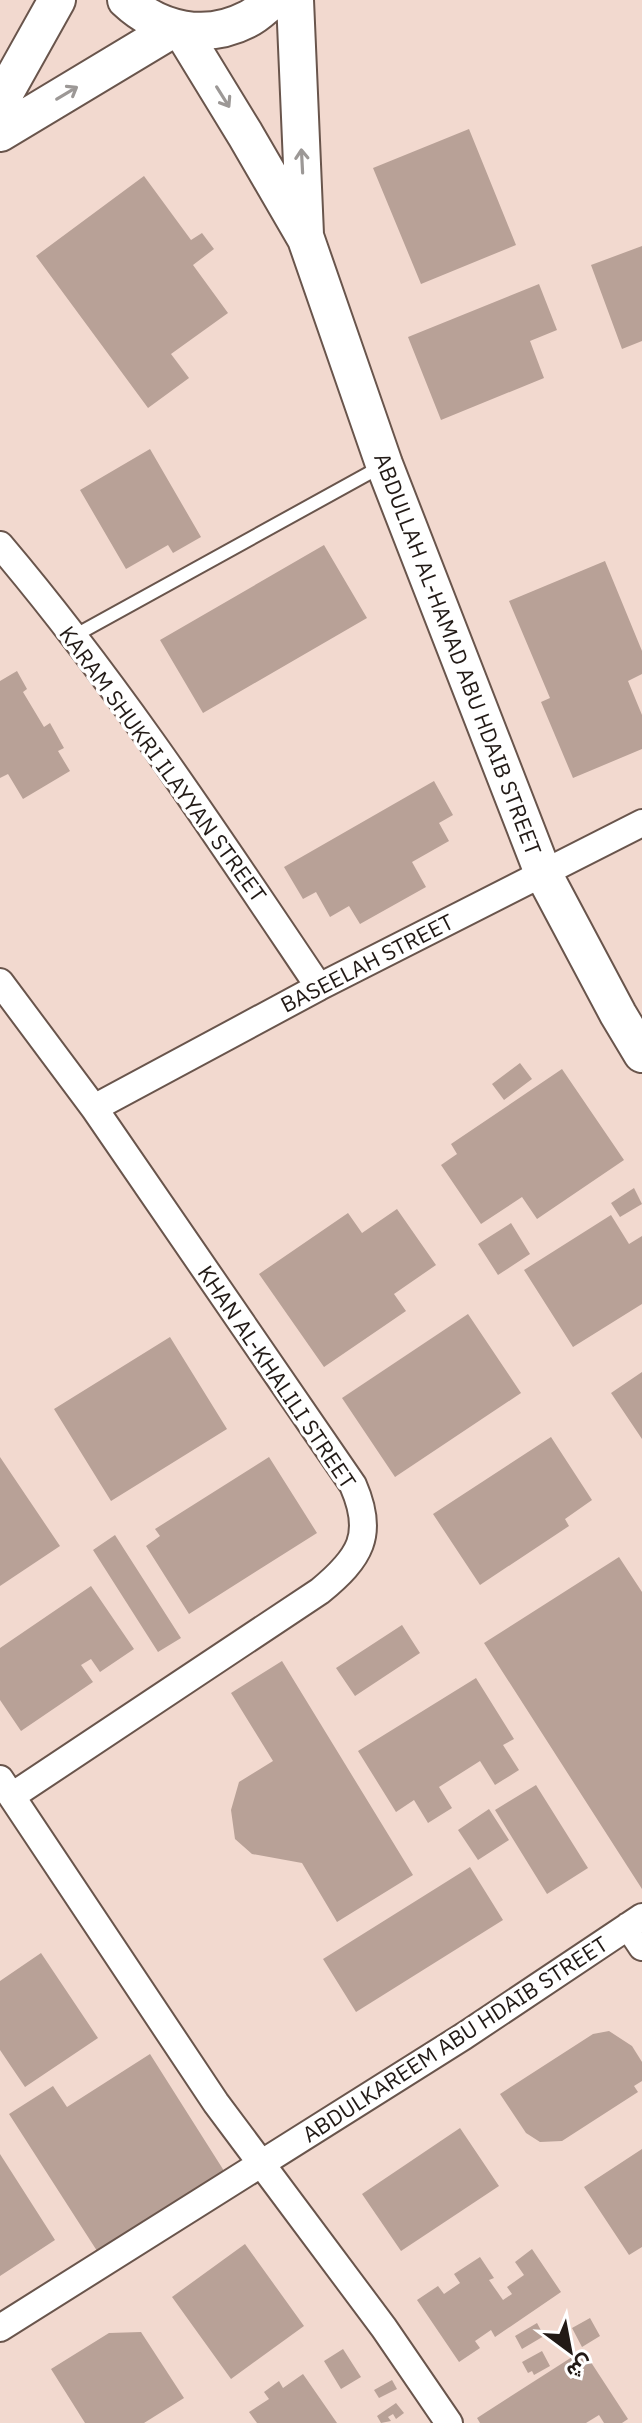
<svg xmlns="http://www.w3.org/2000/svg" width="642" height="2423" viewBox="0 0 642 2423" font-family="'IBM Plex Sans',Vazirmatn,sans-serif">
  <rect width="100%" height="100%" fill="#f2d9cf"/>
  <path fill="#b8a197" d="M469,129L516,245L421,284L373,168Z
    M144,176L191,240L202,233L214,249L193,265L228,313L171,354L189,378L148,408L36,256Z
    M642,246V341L622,349L591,265Z
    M539,284L557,330L530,341L544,378L441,420L408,337Z
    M150,449L201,537L173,553L168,545L126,569L80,490Z
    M324,545L367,618L203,713L160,640Z
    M605,561L642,651V674L628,681L642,715V749L573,778L541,702L550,698L509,601Z
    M17,671L27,689L23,692L44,727L50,723L64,748L58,751L70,771L23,799L8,774L0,778V681Z
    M434,781L453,815L439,823L449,841L412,862L426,887L360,924L349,906L330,917L316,892L303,899L284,867Z
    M520,1063L532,1079L504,1100L492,1084Z
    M562,1069L624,1160L537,1219L522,1197L481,1224L441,1165L457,1154L451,1144Z
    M634,1188L642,1204L620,1217L611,1203Z
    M397,1209L436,1265L394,1294L406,1311L324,1367L259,1274L348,1213L362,1233Z
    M611,1215L629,1244L642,1236V1304L573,1347L524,1270Z
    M511,1223L530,1254L498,1275L478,1244Z
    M468,1314L521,1393L395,1477L342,1398Z
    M170,1337L227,1429L111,1501L54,1409Z
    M642,1372V1439L611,1393Z
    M551,1437L592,1500L565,1519L569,1526L480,1585L433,1514Z
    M0,1457L60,1546L0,1586Z
    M269,1457L317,1533L189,1614L146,1546L160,1536L155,1529Z
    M115,1535L181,1638L158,1652L93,1550Z
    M619,1557L642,1592V1889L484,1643Z
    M91,1586L134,1649L100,1672L91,1659L81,1665L93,1682L21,1731L0,1700V1648Z
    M402,1625L420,1653L355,1696L336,1668Z
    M282,1661L413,1875L337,1922L302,1863L252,1854L235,1839L231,1810L239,1782L273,1761L231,1693Z
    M476,1678L514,1739L503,1745L519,1770L495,1785L480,1761L439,1787L452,1808L428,1823L414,1800L396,1812L358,1751Z
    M536,1785L588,1868L547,1894L495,1810Z
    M489,1809L509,1840L478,1860L458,1830Z
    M470,1867L503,1920L356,2012L323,1959Z
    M41,1953L98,2038L25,2087L0,2050V1981Z
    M609,2031L632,2046L642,2062V2081L634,2086L638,2092L562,2141L540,2142L526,2133L500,2094L593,2034Z
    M150,2054L226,2174L99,2254L9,2114L53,2086L67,2107Z
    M460,2128L499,2186L401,2251L362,2194Z
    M642,2149V2247L629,2255L584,2187Z
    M0,2154L55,2240L0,2276Z
    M245,2244L304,2326L231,2379L172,2297Z
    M532,2249L561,2292L495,2337L491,2330L475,2341L480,2348L459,2362L417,2300L438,2286L444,2294L460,2283L454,2274L480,2257L494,2278L489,2280L503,2300L512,2294L507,2287L524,2275L515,2262Z
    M590,2318L600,2336L582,2347L572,2328Z
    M537,2323L544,2336L522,2349L515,2336Z
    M141,2332L184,2398L144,2423H85L51,2369L109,2333Z
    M343,2349L361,2377L341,2389L324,2361Z
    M583,2350L628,2419L622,2423H604L599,2415L586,2423H480L477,2418Z
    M542,2351L550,2366L534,2375L532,2371L528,2373L522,2362Z
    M303,2374L337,2423H257L249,2412L269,2399L264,2392L279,2381L283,2388Z
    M392,2380L397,2389L379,2398L374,2390Z
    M396,2403L404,2413L396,2419L393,2414L388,2417L391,2421L381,2423L377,2416Z"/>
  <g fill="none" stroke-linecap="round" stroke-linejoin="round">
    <defs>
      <path id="lane" d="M74,636L382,466"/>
      <path id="street" d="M0,545C117,683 218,837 319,987
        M0,982L94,1108L353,1485C375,1535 360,1558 320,1591L12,1796
        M94,1108L319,987L642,823
        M0,1779L216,2103L384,2328L449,2423
        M628,1926L642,1947
        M0,2328L464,2036L642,1917"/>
      <path id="secondary" d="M126,0C159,31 206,41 248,19C257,15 265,6 273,0
        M295,0L305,234
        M182,31L245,134L306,239L384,464L543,873L618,1014L642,1054
        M0,102L57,0
        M0,133L173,29"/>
    </defs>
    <use href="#lane" stroke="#69554c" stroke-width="16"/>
    <use href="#street" stroke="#69554c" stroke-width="30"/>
    <use href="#secondary" stroke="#69554c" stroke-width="40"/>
    <use href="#lane" stroke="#fff" stroke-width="12"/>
    <use href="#street" stroke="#fff" stroke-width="26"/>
    <use href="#secondary" stroke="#fff" stroke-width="36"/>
  </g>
  <defs><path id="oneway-shaft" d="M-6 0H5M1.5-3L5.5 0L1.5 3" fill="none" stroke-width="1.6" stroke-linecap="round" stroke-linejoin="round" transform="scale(2)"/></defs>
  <g stroke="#9c9896">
    <use href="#oneway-shaft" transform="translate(67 93) rotate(-31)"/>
    <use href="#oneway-shaft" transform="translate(223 97) rotate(58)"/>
    <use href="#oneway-shaft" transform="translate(302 161) rotate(-93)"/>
  </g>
  <g text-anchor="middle" stroke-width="7" stroke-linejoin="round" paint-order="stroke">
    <g font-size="22" fill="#221a16" stroke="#fff">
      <text transform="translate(458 654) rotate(69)" y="8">ABDULLAH AL-HAMAD ABU HDAIB STREET</text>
      <text transform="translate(163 764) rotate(54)" y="8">KARAM SHUKRI ILAYYAN STREET</text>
      <text transform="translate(367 963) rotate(-27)" y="8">BASEELAH STREET</text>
      <text transform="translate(277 1377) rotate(56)" y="8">KHAN AL-KHALILI STREET</text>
      <text transform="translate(455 2039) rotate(-33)" y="8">ABDULKAREEM ABU HDAIB STREET</text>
    </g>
  </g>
  <g transform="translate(570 2351) rotate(148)" stroke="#ffffff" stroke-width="6" paint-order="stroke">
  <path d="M0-6L14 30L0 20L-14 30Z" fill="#221a16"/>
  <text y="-12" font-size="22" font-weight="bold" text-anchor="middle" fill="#221a16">ش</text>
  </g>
</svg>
